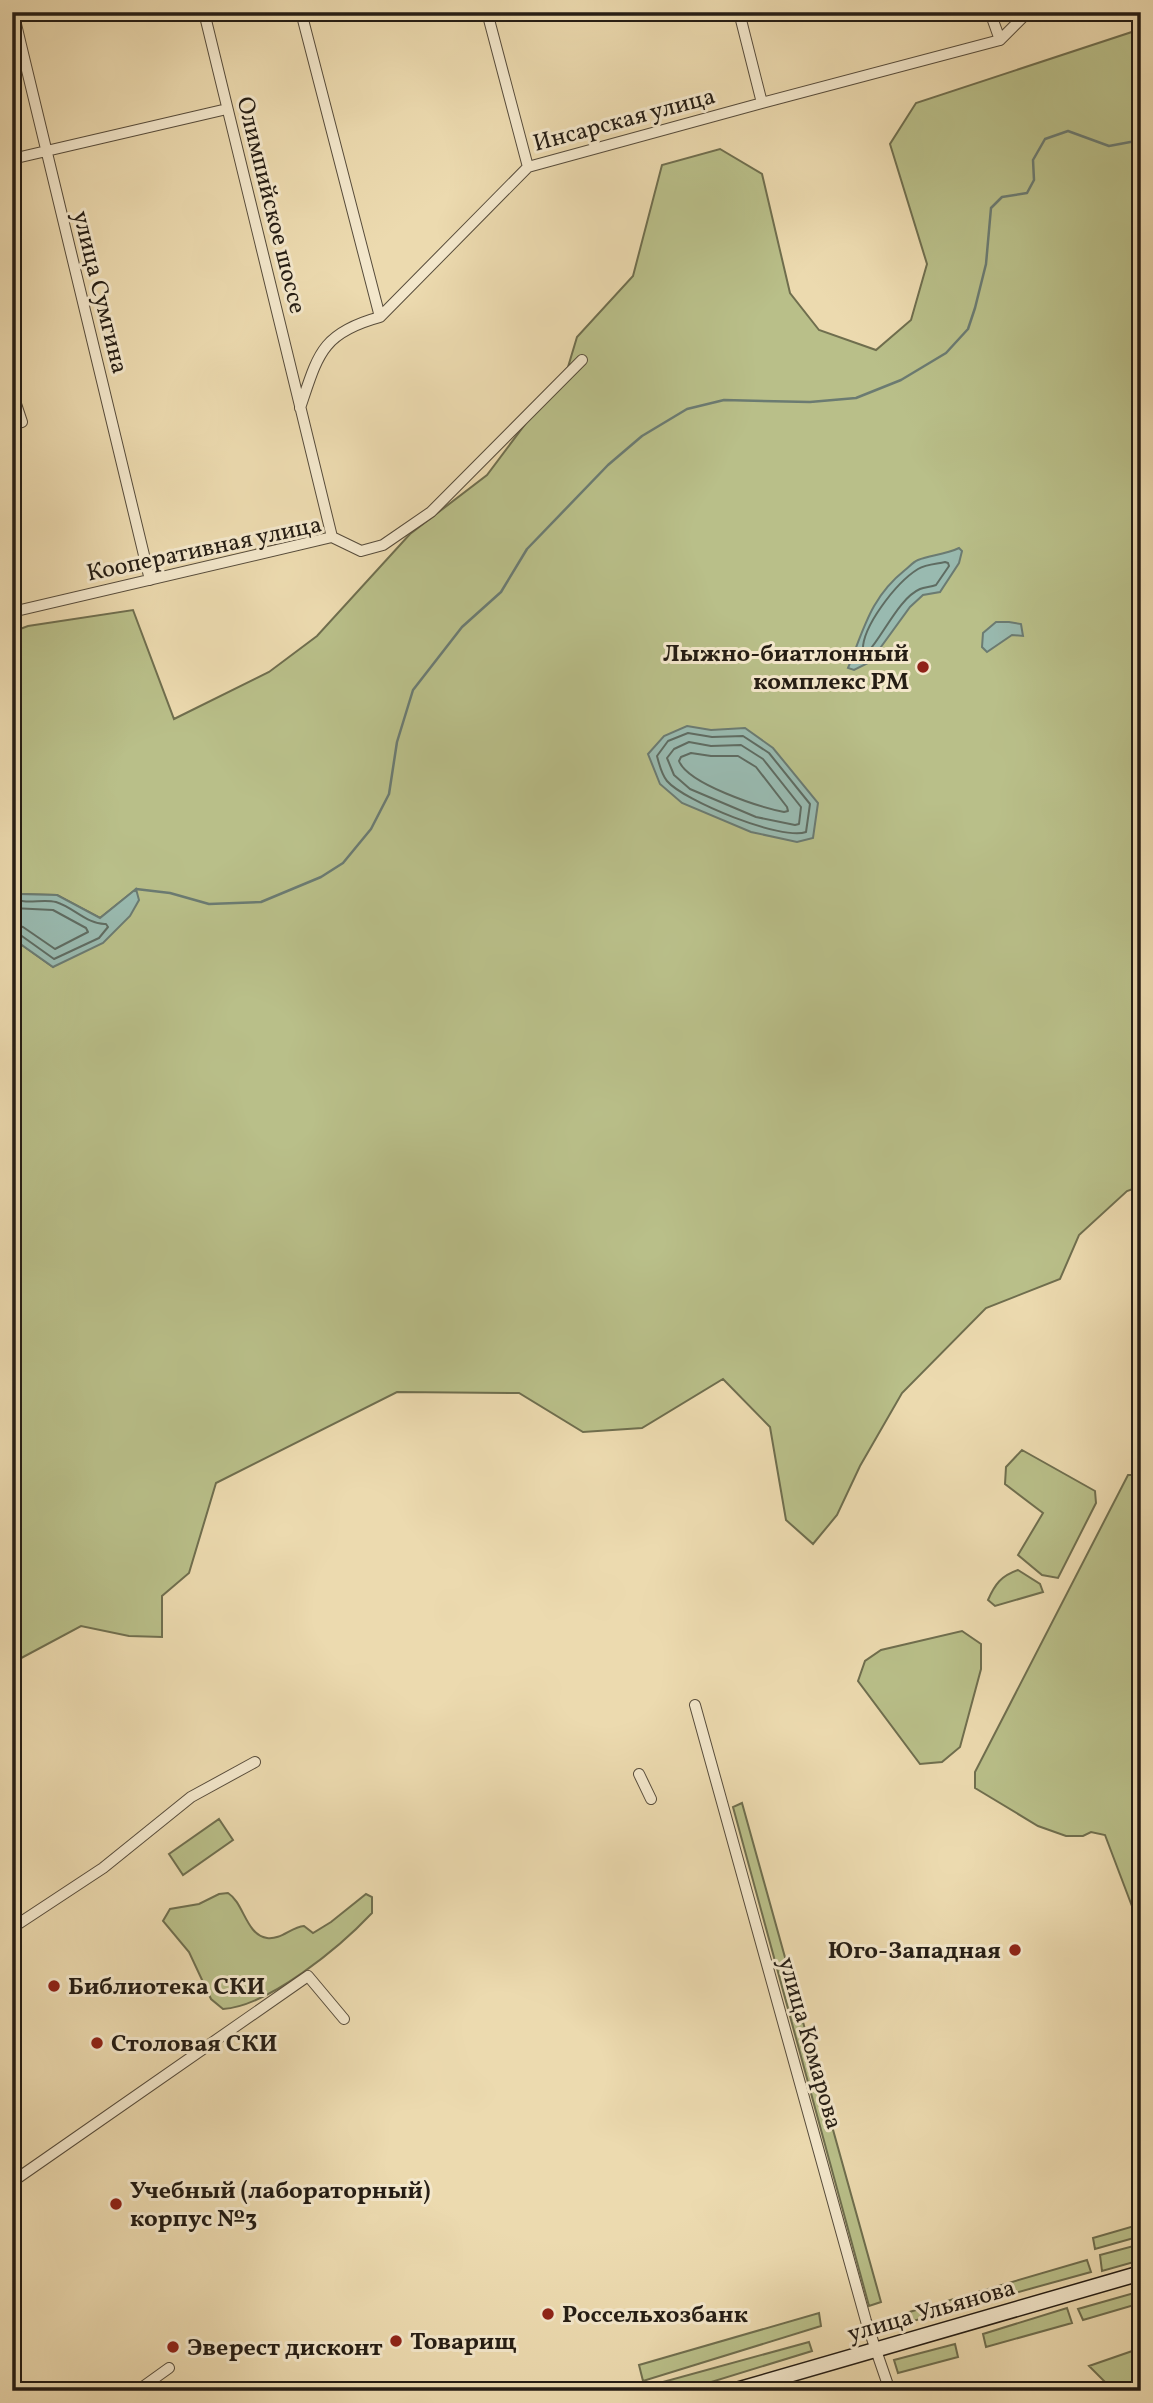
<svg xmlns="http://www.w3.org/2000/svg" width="1153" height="2403" viewBox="0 0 1153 2403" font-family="Vollkorn,serif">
  <rect width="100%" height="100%" fill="#ecdaaf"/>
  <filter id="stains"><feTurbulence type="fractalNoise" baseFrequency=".00286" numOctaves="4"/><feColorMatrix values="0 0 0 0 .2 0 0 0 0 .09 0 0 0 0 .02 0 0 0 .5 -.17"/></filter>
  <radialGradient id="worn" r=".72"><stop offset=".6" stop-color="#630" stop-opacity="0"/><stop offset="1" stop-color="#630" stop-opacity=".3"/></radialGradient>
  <path fill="#b9bf89" stroke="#6f6e4e" stroke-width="2" d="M1141,29V1075L1138,1093L1141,1099V1186L1127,1191L1079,1235L1060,1279L986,1308L902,1393L860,1466L837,1515L813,1544L786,1520L770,1427L723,1379L642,1428L583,1432L519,1393L397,1392L216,1483L189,1573L162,1596V1637L129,1636L81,1626L12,1663V938L53,967L135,890L100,918L57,895L19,894L12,887V632L28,626L133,610L174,719L269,672L317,636L410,534L487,475L568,367L577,337L633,276L662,165L720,149L762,174L790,293L819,330L876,350L911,320L927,264L890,144L916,103Z
    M1022,1450L1095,1491L1096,1503L1058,1578L1042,1575L1018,1555L1043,1513L1005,1484L1006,1467Z
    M1128,1475H1141V1930L1105,1835L1091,1832L1083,1836H1066L1038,1826L975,1788V1772Z
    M1018,1570L1040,1584L1043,1592L995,1606L988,1600C995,1584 1001,1576 1018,1570Z
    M962,1631L981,1644V1669L960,1747L942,1762L920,1764L858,1681L865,1661L881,1650Z
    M742,1803L881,2302L869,2306L733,1807Z
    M219,1819L233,1840L183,1875L169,1854Z
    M228,1893C244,1903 246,1935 267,1938C281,1940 291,1927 304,1926L313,1933L331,1922L366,1894L372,1897V1913C340,1947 269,2006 223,2009L211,1999L189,1952L163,1921L170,1909L199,1904L219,1894Z
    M1141,2224V2236L1095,2249L1093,2238Z
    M1141,2244V2260L1102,2271L1100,2255Z
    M1087,2260L1091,2272L895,2326L882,2320Z
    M1141,2291V2303L1083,2320L1078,2309Z
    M1067,2308L1072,2323L986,2347L983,2334Z
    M819,2313L821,2326L643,2381L639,2365Z
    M809,2342L812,2351L682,2391H653L652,2385Z
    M955,2344L958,2357L898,2373L894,2360Z
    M1141,2348V2391L1113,2390L1089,2366Z"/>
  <path fill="#99bab0" stroke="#6b7b72" stroke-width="2" d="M959,548L962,551L959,563L940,592L923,595L910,607L870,662L854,670L848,668C864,629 870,598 905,570C909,567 913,562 918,560C930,555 944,555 959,548Z
    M996,622H1009L1021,624L1023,636L1012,635L987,652L982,647L983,633Z
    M687,726L711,730L745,728L773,748L818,803L813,838L797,842L751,832L682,803L660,784L648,754L664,736Z
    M12,887L19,894L57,895L100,918L136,889L139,900L130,916L103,943L53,967L12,938Z"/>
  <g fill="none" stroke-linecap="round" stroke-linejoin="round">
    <path stroke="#5f6c62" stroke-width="2" d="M945,562L948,563L949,566L936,585C931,587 925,587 920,589C899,598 883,636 867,653H863C860,628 897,582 918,569C926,564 936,564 945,562Z
      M688,733L712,737L743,736L769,753L810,804L806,832C782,841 684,801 667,781C662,775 659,764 657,756L668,741Z
      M689,742L711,746L741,745L763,759L801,807L799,824L795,825L756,817L690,789L674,775L667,758L674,749Z
      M691,753L711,756H738L756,767L787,807L788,811L784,812C759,807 688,784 679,761L681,757Z
      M12,897C24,906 42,898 56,902C73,907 88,925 106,924L108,927L99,938L54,959L19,934L12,933
      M12,908L53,910L86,928L88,932L55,949L23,927L12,924"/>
    <path stroke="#6b7b72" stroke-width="2.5" d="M135,891L136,889L170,893L209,904L261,902L321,877L343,863L371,829L389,794L397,742L413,690L462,627L501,592L527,549L608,465L642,436L687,409L724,400L810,402L856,398L901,380L946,353L968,329L975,308L986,264L991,208L1002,197L1027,193L1034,180L1033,160L1045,139L1068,131L1109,146L1141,140"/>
    <defs>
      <path id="minor" d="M13,12L150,580
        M204,12L332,537
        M301,12L380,317
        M487,12L528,167
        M990,12L1000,40
        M762,103L1000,40L1028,12
        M12,159L227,109
        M380,317L528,167L762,103L739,12
        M12,392L22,422L12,425
        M300,408C318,355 321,333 380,317
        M12,612L332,537L361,551L383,545L431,512L582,360
        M695,1705L866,2321L890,2391
        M639,1774L651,1799
        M12,1928L103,1868L191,1797L255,1762
        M12,2182L308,1976L344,2019
        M137,2391L169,2368"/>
      <path id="secondary" d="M733,2391L1141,2273"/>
    </defs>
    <use href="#minor" stroke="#574c3b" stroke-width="12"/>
    <use href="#secondary" stroke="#251d14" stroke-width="17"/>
    <use href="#minor" stroke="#f3e7cb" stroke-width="10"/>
    <use href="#secondary" stroke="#f3e7cb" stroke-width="14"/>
  </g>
  <g fill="#8f2418" stroke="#f3e7cb" stroke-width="2.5">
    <circle cx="923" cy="667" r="7"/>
    <circle cx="1015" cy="1950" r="7"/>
    <circle cx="54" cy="1986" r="7"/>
    <circle cx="97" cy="2043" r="7"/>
    <circle cx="116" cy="2204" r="7"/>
    <circle cx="548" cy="2314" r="7"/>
    <circle cx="396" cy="2341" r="7"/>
    <circle cx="173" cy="2347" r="7"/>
  </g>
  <g text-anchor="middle" stroke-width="6" stroke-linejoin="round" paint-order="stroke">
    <g font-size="24" fill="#251d14" stroke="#f3e7cb">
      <text transform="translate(624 119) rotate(-15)" y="8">Инсарская улица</text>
      <text transform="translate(272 205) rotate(76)" y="8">Олимпийское шоссе</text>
      <text transform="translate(101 292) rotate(76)" y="8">улица Сумгина</text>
      <text transform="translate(204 548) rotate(-12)" y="8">Кооперативная улица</text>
      <text transform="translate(811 2043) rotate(74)" y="8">улица Комарова</text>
      <text transform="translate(931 2310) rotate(-16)" y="8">улица Ульянова</text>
    </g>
    <g font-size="24" font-weight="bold" fill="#251d14" stroke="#f3e7cb" text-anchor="start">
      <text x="909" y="661" text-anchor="end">Лыжно-биатлонный<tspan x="909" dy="28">комплекс РМ</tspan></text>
      <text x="1001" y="1958" text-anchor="end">Юго-Западная</text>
      <text x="68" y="1994">Библиотека СКИ</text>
      <text x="111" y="2051">Столовая СКИ</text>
      <text x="130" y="2198">Учебный (лабораторный)<tspan x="130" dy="28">корпус №3</tspan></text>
      <text x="562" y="2322">Россельхозбанк</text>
      <text x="410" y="2349">Товарищ</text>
      <text x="187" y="2355">Эверест дисконт</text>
    </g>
  </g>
  <rect width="1153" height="2403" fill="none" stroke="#ecdaaf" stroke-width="42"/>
  <rect x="14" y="14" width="1125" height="2375" fill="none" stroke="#251d14" stroke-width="3.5"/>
  <rect x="21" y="21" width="1111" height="2361" fill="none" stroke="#251d14" stroke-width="2"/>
  <rect width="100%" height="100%" filter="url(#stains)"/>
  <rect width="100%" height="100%" fill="url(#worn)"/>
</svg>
